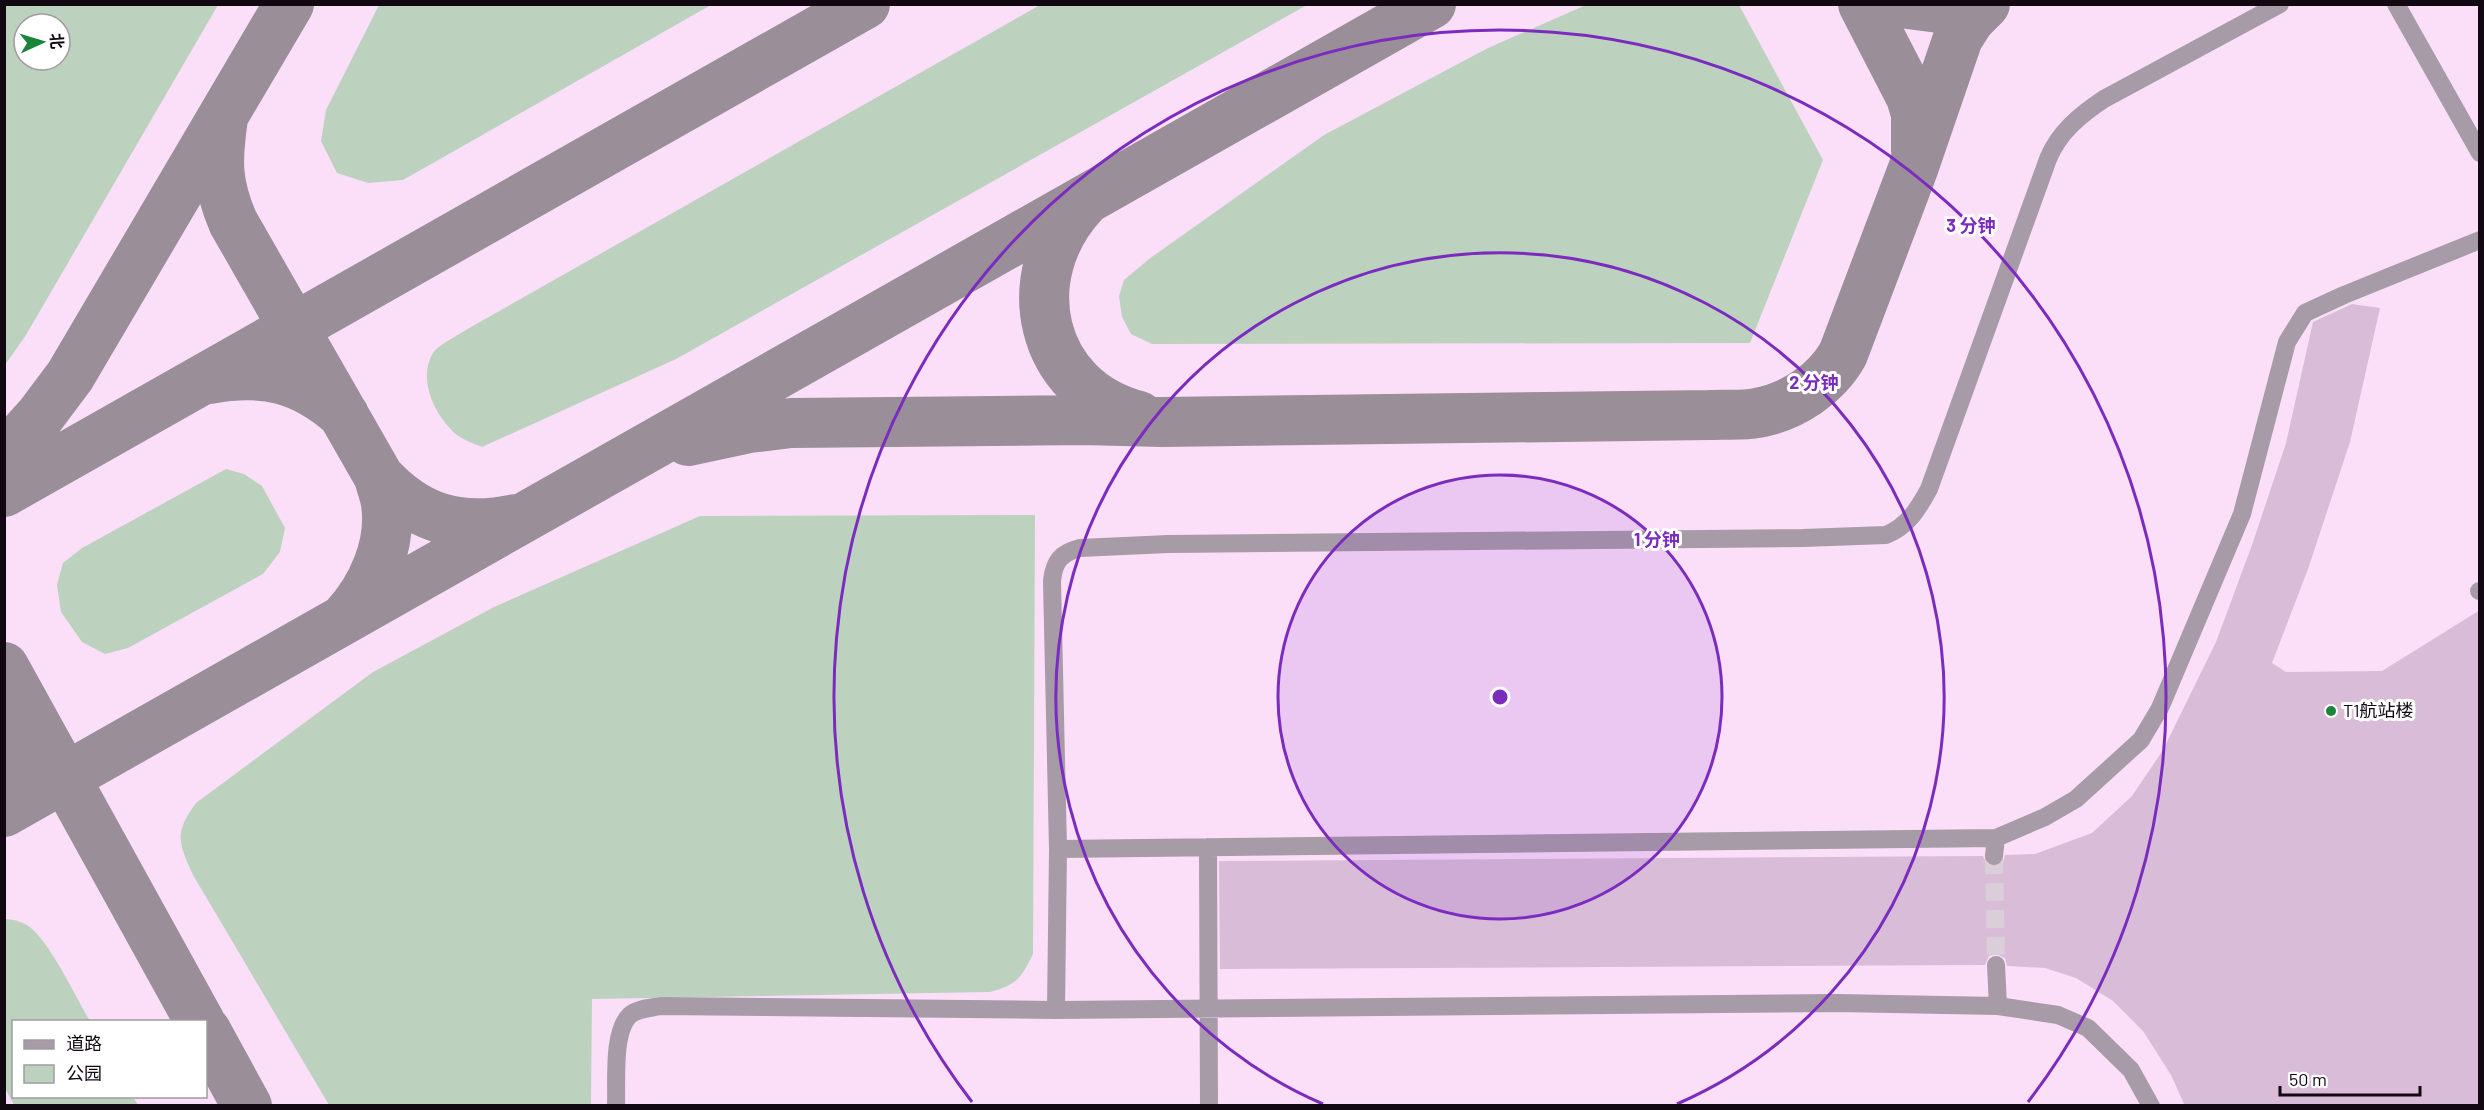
<svg xmlns="http://www.w3.org/2000/svg" width="2484" height="1110" viewBox="0 0 2484 1110" font-family="Barlow,'Noto Sans SC',sans-serif">
  <rect width="100%" height="100%" fill="#fdf1fc"/>
  <path fill="#fbdff9" fill-rule="evenodd" d="M5,5H2479V1105L5,1106ZM24,24H60V60H24ZM14,1022H206V1096H14Z"/>
  <path fill="#bcd2be" fill-rule="evenodd" d="M5,4L218,5L26,335L5,365ZM24,24H60V60H24Z
    M379,5V4L711,5L403,180L368,183L337,173L321,141L326,110Z
    M1040,5H1307L676,359L482,447C474,444 464,440 457,435C435,417 417,379 433,353C439,344 462,333 471,327Z
    M1586,5H1739L1823,160L1750,343L1152,344L1131,334L1122,317L1119,296L1124,280L1149,259L1324,135L1488,48Z
    M226,469L244,474L262,486L285,528L280,552L263,574L128,648L105,654L82,642L61,612L57,585L63,563L82,548Z
    M1035,515L1033,954C1021,979 1016,985 990,992L592,999L591,1105H329L193,875C178,842 174,833 196,803L373,672L494,607L700,516Z
    M5,919C13,919 20,921 27,925C49,939 76,998 90,1021L14,1022V1096L133,1097L138,1105H14L5,1088Z"/>
  <g fill="none" stroke-linecap="round" stroke-linejoin="round">
    <path stroke="#9a8e99" stroke-width="50" d="M1863,4L1911,97L1916,114V151
      M1908,4L1939,8L1969,4
      M223,118C217,160 216,182 233,222L379,477C418,519 459,531 516,519
      M1083,203C1015,276 1038,390 1139,416
      M210,379C264,369 302,378 344,415
      M688,441L749,428L791,423L1083,420L1162,422L1710,415C1726,414 1742,416 1757,413C1792,407 1826,384 1843,354L1913,169L1958,38L1970,19L1985,4
      M4,456L40,416L70,376L289,4
      M4,492L865,4
      M345,618C372,589 392,545 386,504C385,495 381,486 379,477
      M4,667L200,1022
      M4,791C22,752 19,732 15,691
      M4,812L1431,4
      M206,1031L247,1106"/>
  </g>
  <path fill="#d9bdd8" d="M2352,304L2380,308L2350,442L2308,569L2272,663L2286,672L2382,671L2480,610V1106H2185L2171,1075L2143,1031L2113,1001L2076,978L2045,968L2007,966L2005,958L1996,954L1989,956L1985,965L1220,969L1219,861L1983,856L1987,865L1993,867L2003,863L2005,855L2035,854L2092,833L2132,796L2163,750L2216,642L2252,545L2286,443L2313,322Z"/>
  <g fill="none" stroke-linecap="round" stroke-linejoin="round">
    <path stroke="#daced9" stroke-width="18" stroke-dasharray="18 9" stroke-linecap="butt" d="M1994,856L1996,965"/>
    <path stroke="#a79ba7" stroke-width="18" d="M2396,4L2480,153
      M2479,591H2480
      M1208,847L1209,1106
      M1058,849L1052,581C1054,561 1061,553 1080,548L1168,544L1803,538L1886,535C1908,526 1918,509 1929,489L2048,159C2059,132 2080,115 2104,99L2280,4
      M1994,856L1996,838
      M1996,965L1998,1006
      M1056,1010L1058,849L1996,838L2045,817L2076,799L2141,740L2160,708L2242,514L2287,342L2305,313L2344,295L2480,240
      M616,1106C617,1082 612,1032 630,1015C638,1008 651,1008 661,1006L1056,1010L1837,1003L1998,1006L2058,1015L2088,1028L2131,1070L2151,1106"/>
  </g>
  <circle cx="1500" cy="697" r="222" fill="#7b2cbf" fill-opacity=".12"/>
  <g fill="none" stroke="#7b2cbf" stroke-width="3">
    <circle cx="1500" cy="697" r="222"/>
    <path d="M1323 1104A444 444 0 1 1 1677 1104"/>
    <path d="M972 1102A666 666 0 1 1 2028 1102"/>
  </g>
  <circle fill="#1a843a" stroke="#fff" stroke-width="2" cx="2331" cy="711" r="6"/>
  <g text-anchor="middle" stroke-width="6" stroke-linejoin="round" paint-order="stroke">
    <g font-size="18" fill="#110811" stroke="#fff" text-anchor="start">
      <text x="2343" y="717">T1航站楼</text>
    </g>
  </g>
  <circle cx="1500" cy="697" r="9" fill="#7b2cbf" stroke="#fff" stroke-width="3"/>
  <g font-size="18" text-anchor="middle" font-weight="bold" fill="#7b2cbf" stroke="#fff" stroke-width="6" stroke-linejoin="round" paint-order="stroke">
    <text x="1971" y="232">3 分钟</text>
    <text x="1814" y="389">2 分钟</text>
    <text x="1657" y="546">1 分钟</text>
  </g>
  <rect width="2484" height="1110" fill="none" stroke="#110811" stroke-width="12"/>
  <rect x="12" y="1020" width="195" height="78" fill="#ffffff" stroke="#a09ca0" stroke-width="1.5"/>
  <rect x="24" y="1040" width="30" height="9" fill="#a79ba7" stroke="#a09ca0" stroke-width="1.5"/>
  <text x="66" y="1050" font-size="18" fill="#110811">道路</text>
  <rect x="24" y="1065" width="30" height="18" fill="#bcd2be" stroke="#a09ca0" stroke-width="1.5"/>
  <text x="66" y="1080" font-size="18" fill="#110811">公园</text>
  <g transform="translate(42 42) rotate(86)"><circle r="28" fill="#ffffff" stroke="#a09ca0" stroke-width="1.5"/>
  <path d="M0-4.5L10 22L0 15L-10 22Z" fill="#1a843a"/>
  <text y="-9" font-size="16" font-weight="bold" text-anchor="middle" fill="#110811">北</text>
  </g>
  <path d="M2280 1086v9h140v-9" fill="none" stroke="#110811" stroke-width="3"/>
  <text x="2289" y="1086" font-size="18" fill="#110811" stroke="#ffffff" stroke-width="4.5" paint-order="stroke">50 m</text>
</svg>
